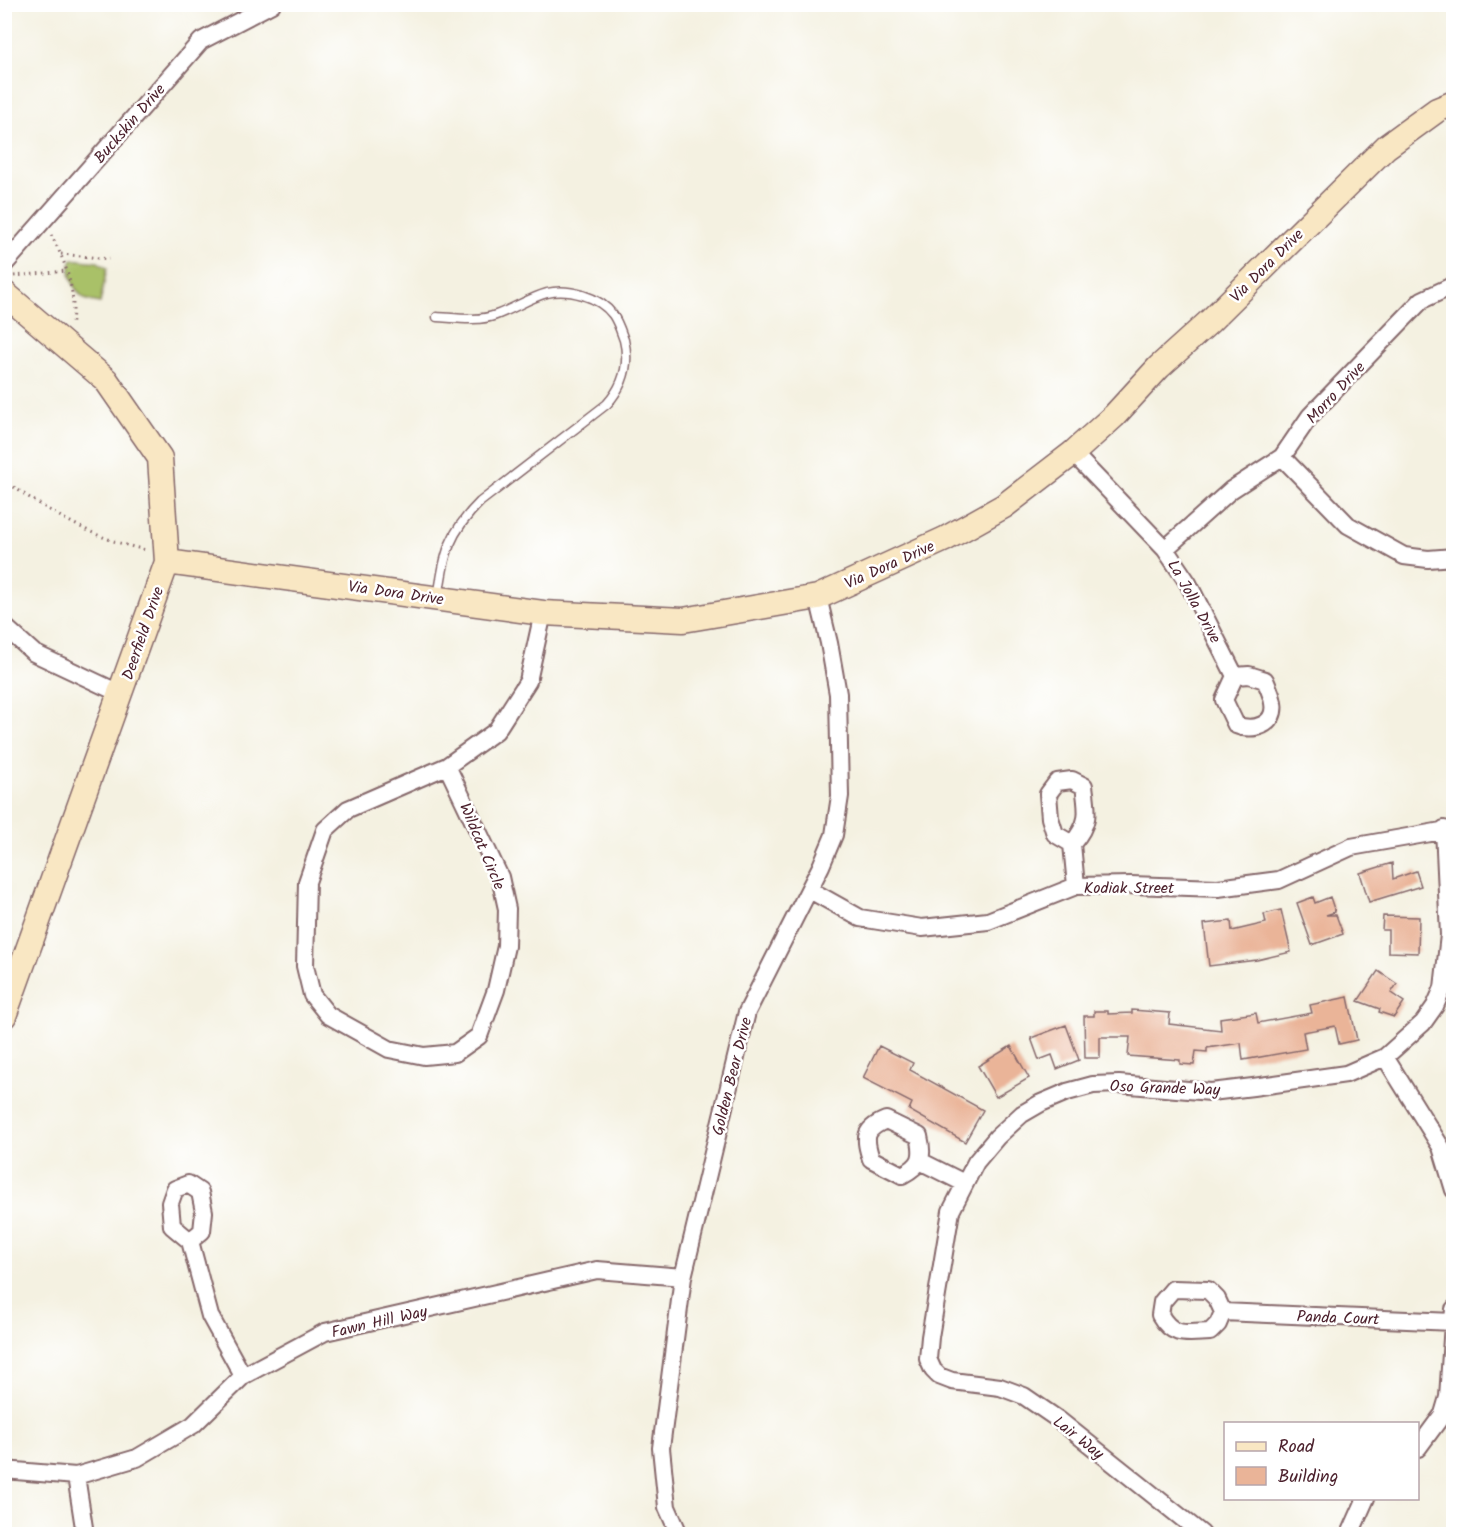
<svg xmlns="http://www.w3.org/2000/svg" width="1458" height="1539" viewBox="0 0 1458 1539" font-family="Kalam,sans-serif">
  <rect width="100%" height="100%" fill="#fff"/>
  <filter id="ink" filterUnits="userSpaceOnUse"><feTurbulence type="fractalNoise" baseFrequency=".0167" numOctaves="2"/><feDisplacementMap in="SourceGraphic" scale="12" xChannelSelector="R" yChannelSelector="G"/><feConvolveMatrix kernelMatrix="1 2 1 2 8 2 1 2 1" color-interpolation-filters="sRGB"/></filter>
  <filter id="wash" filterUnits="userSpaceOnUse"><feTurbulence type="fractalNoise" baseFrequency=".008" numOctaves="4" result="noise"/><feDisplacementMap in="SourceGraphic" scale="24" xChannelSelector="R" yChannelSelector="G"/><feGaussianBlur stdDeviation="1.35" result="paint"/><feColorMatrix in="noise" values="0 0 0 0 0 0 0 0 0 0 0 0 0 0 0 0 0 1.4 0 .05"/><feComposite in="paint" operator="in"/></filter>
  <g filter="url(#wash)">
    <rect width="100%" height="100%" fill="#f4f1e1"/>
    <path fill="#a9c167" stroke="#7a7049" stroke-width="1.5" d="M72,259L98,262L107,268L100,303C96,302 89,301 85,299C74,291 66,272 72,259Z"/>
    <g id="blocks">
      <path fill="#eab498" d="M1392,863L1393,879L1416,871L1421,886L1369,902L1360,873Z
        M1313,897L1315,903L1330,897L1335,912L1326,915H1336L1343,934L1312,945L1297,903Z
        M1281,910L1291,952L1257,960L1209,966L1204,924L1231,921L1232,931L1266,923L1264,914Z
        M1383,916L1419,917L1418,953L1388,952V930H1382Z
        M1378,971L1397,984L1391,993L1404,1002L1394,1017L1379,1012L1380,1009L1358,1001Z
        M1348,997L1357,1040L1339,1044L1335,1026L1303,1032L1306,1049L1243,1060L1241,1043L1207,1048V1052L1196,1051L1194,1065L1180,1064V1060L1128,1056L1130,1037H1100V1058H1085L1084,1016H1094V1011H1108V1014L1132,1013V1010L1170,1013L1169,1024L1221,1030L1220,1018L1256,1013L1258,1023L1312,1013L1310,1005Z
        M1066,1025L1079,1060L1057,1069L1052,1055L1039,1060L1031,1038Z
        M879,1046L913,1063L910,1070L983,1110L965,1142L909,1110L912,1103L863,1078Z
        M1011,1046L1029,1078L996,1097L978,1066Z"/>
    </g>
  </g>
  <g filter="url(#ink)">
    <use href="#blocks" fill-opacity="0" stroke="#86686b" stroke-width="1.5"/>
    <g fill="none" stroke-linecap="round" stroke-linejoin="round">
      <defs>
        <path id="lane" d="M437,317C455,318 478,322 496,315C513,309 529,298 547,293C568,288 599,296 613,315C618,322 621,332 624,340C630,364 623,386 607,404L480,502C447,535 445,554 438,598"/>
        <path id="street" d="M4,265L201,41L272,4
          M1073,453L1165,549L1188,583L1235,676
          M1282,457L1348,525L1404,556L1428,559L1454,557
          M1165,549L1231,490L1282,457L1310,416L1422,300L1454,285
          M4,626L34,653L121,694
          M1249,675L1265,680C1268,687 1272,695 1273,703C1277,725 1253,732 1236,725L1224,700L1235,676Z
          M447,766L500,877L507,909L506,946L496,990L479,1036L455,1053L424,1056L389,1049L328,1015L312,995L305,966L307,882L325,830L348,809Z
          M447,766L496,731L528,681L543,613
          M1072,780L1084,786C1088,813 1090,823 1072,844L1055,834L1050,818L1048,794L1057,782Z
          M1072,844L1076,886
          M810,890L860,918L922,928L988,921L1076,886L1131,885L1218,888L1279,880L1351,847L1453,829
          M1385,1057L1441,1147L1454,1190
          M886,1120L919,1136C924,1157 922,1165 902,1175L871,1159C864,1137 864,1129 886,1120Z
          M920,1161L964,1183
          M188,1184L200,1192L204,1212L202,1231L190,1241L172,1226L170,1203L175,1189Z
          M190,1241L210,1316L243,1376
          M1173,1289L1208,1290L1217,1299L1223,1312L1218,1324L1210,1332C1187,1333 1173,1338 1160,1315L1162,1302Z
          M1223,1312L1453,1322
          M1418,1448L1443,1414L1448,1397L1454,1309
          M4,1470L76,1476L137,1458L193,1425L243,1376L325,1332L597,1270L683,1277
          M76,1476L85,1534
          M679,1534L667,1507L661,1448L683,1277L747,1012L821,866L834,835L840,796L838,694L829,643L818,597
          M1202,1534L1059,1420L1024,1396L1000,1387L952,1381L939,1376L933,1370L928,1359L930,1337L951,1211L976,1162L997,1137L1022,1114L1041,1103L1067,1092L1093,1085L1119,1084L1211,1092L1253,1087L1346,1074L1385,1057L1423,1023L1435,1006L1443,988L1449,935L1444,829
          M1350,1534L1366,1498"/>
        <path id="secondary" d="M4,293L106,380L160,458L167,562L4,1016
          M167,562L543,613L683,620L818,597L945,539L1004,506L1073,453L1114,416L1159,367L1210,321L1386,147L1437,110L1454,103"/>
      </defs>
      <use href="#lane" stroke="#86686b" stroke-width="11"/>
      <use href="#street" stroke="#86686b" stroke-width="20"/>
      <use href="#secondary" stroke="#86686b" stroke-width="27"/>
      <path stroke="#86686b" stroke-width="3" stroke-dasharray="1.5 4.5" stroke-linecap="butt" d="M51,235C66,262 78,296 71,326
        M61,254L109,259
        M14,276L66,271
        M4,480C47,511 95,540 147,550"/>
      <use href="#lane" stroke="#fff" stroke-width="8"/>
      <use href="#street" stroke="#fff" stroke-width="16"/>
      <use href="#secondary" stroke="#f9e7c3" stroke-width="24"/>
    </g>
  </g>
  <g text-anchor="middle" stroke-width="5" stroke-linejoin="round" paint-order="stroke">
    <g font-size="16" fill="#4a1f2b" stroke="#fff">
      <text transform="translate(129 123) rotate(-49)" y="6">Buckskin Drive</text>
      <text transform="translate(1266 265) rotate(-45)" y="6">Via Dora Drive</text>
      <text transform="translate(1335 392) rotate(-47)" y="6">Morro Drive</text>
      <text transform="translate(889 564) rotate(-24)" y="6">Via Dora Drive</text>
      <text transform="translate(396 592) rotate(8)" y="6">Via Dora Drive</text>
      <text transform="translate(1195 601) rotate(61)" y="6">La Jolla Drive</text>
      <text transform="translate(142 633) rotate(-71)" y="6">Deerfield Drive</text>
      <text transform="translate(483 846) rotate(67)" y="6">Wildcat Circle</text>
      <text x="1129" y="893">Kodiak Street</text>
      <text transform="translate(731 1076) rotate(-76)" y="6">Golden Bear Drive</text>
      <text transform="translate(1165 1087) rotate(2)" y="6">Oso Grande Way</text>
      <text transform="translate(1338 1317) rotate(2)" y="6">Panda Court</text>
      <text transform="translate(379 1321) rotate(-13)" y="6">Fawn Hill Way</text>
      <text transform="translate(1079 1437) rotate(38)" y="6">Lair Way</text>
    </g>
  </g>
  <rect width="1458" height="1539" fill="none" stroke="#fff" stroke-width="24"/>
  <rect x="1224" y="1422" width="195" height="78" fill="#ffffff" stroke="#b7a5aa" stroke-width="1.5"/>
  <rect x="1236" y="1442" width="30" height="9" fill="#f9e7c3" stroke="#b7a5aa" stroke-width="1.5"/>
  <text x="1278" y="1452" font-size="18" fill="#4a1f2b">Road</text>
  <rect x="1236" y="1467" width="30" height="18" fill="#eab498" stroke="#b7a5aa" stroke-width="1.5"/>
  <text x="1278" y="1482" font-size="18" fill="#4a1f2b">Building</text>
</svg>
